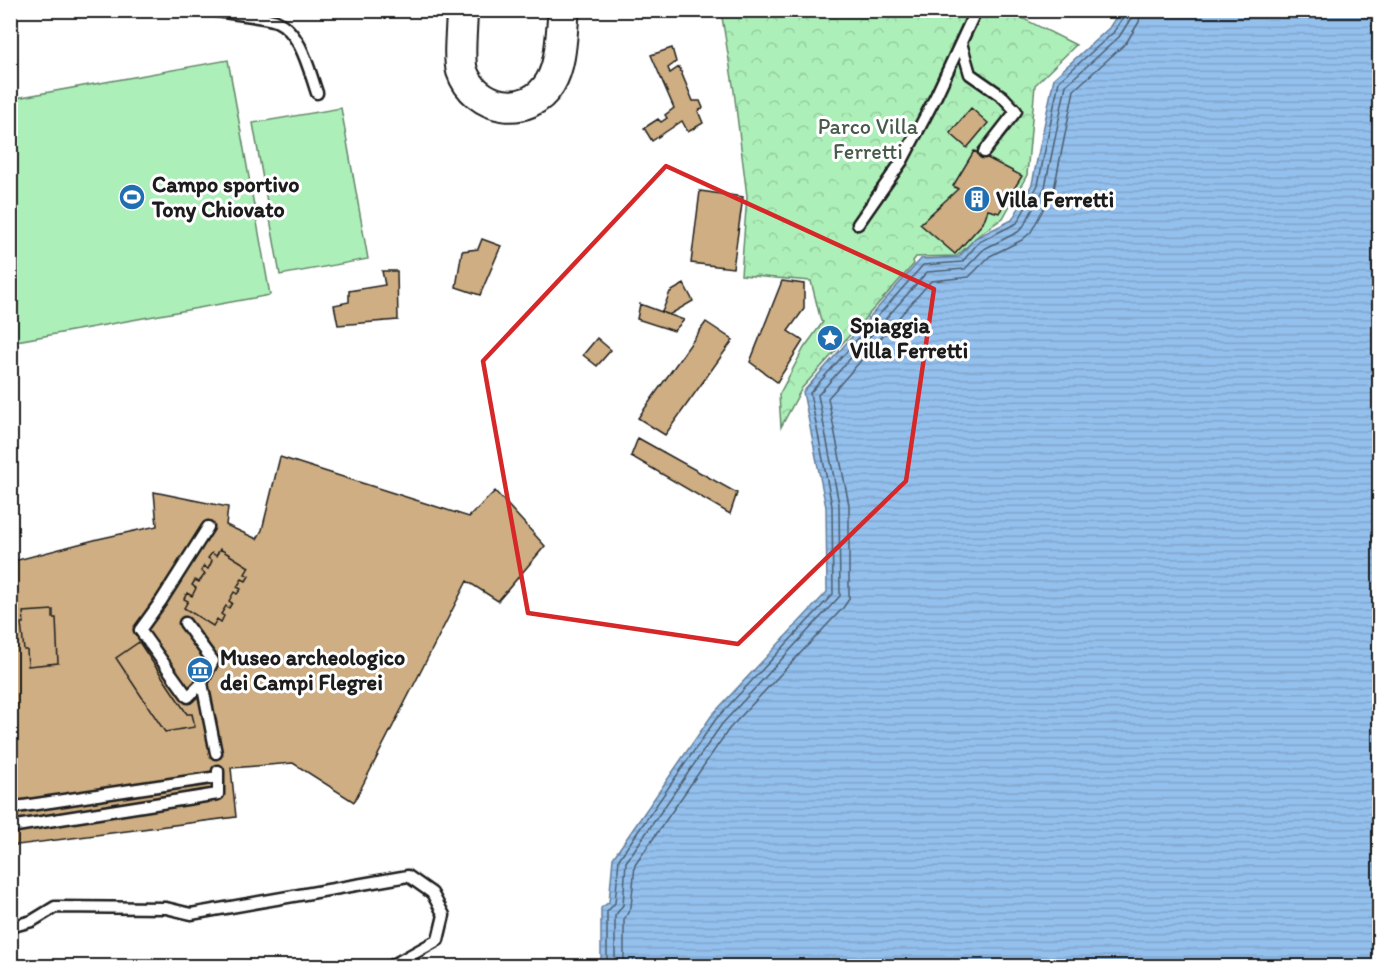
<svg xmlns="http://www.w3.org/2000/svg" width="1390" height="977" viewBox="0 0 1390 977" font-family="Itim,sans-serif">
  <defs>
    <pattern id="park-crowns" width="20" height="18" patternUnits="userSpaceOnUse" patternTransform="scale(1.5)"><rect width="20" height="18" fill="#adefb9"/><path d="M2 6a3 3 0 1 1 6 0M12 15a3 3 0 1 1 6 0" fill="none" stroke="#94cc9e"/></pattern>
    <pattern id="water-rules" width="6" height="5" patternUnits="userSpaceOnUse" patternTransform="scale(1.5)"><rect width="6" height="5" fill="#94c0ed"/><path d="M0 2.5h6" fill="none" stroke="#7fa4cb"/></pattern>
  </defs>
  <rect width="100%" height="100%" fill="#fff"/>
  <filter id="ink" filterUnits="userSpaceOnUse"><feTurbulence type="fractalNoise" baseFrequency=".0167" numOctaves="2"/><feDisplacementMap in="SourceGraphic" scale="12" xChannelSelector="R" yChannelSelector="G"/><feConvolveMatrix kernelMatrix="1 2 1 2 8 2 1 2 1" color-interpolation-filters="sRGB"/></filter>
  <g filter="url(#ink)">
    <path fill="url(#park-crowns)" stroke="#64866a" stroke-width="1.5" d="M721,11H1008L1076,45L1035,85L1027,175L1003,218L979,235L957,256L916,257L913,261L914,264L802,388L781,427L779,395L804,348L823,322L821,321L811,281L741,275L747,196L734,91Z"/>
    <path fill="#adefb9" stroke="#64866a" stroke-width="1.5" d="M228,60L270,295L11,342V99Z
      M341,108L368,259L280,275L253,123Z"/>
    <path fill="url(#water-rules)" stroke="#647e99" stroke-width="1.5" d="M1120,11H1379V966H601V908L609,902L613,858L712,715L827,592L826,507L803,392L921,259L959,257L975,238L1012,220L1032,184L1054,78L1109,28Z"/>
    <g fill="none" stroke-linecap="round" stroke-linejoin="round">
      <path stroke="#4c5e70" stroke-width="1.5" d="M607,966V912L615,903L619,859L716,719L833,594L832,506L810,393L923,265L962,262L979,242L1017,223L1038,185L1059,81L1113,33L1124,16L1125,10
        M615,966V916L623,905L626,862L722,724L840,596L839,504L818,395L927,272L965,269L984,249L1018,232L1023,227L1045,187L1066,85L1119,37L1131,18L1132,10
        M624,966V920L631,907L635,865L729,729L843,608L849,599V505L828,398L931,281L969,277L990,256L1022,240L1031,232L1054,189L1074,90L1126,43L1139,22L1141,10"/>
    </g>
    <path fill="#ceae82" stroke="#1c1c1c" stroke-width="1.5" d="M672,48L676,62L668,68L670,73L679,67L693,101H700L703,108L698,111L703,123L688,132L682,121L652,141L644,128L658,119L661,122L667,118L665,115L674,108L651,55Z
      M971,108L988,123L967,148L950,133Z
      M974,151L1022,176L999,213L988,210L983,223L955,254L920,224L958,189L953,186Z
      M700,191L743,197L733,268L691,263Z
      M482,239L501,246L480,295L456,287L462,251L478,249Z
      M382,271H397L398,320L338,325L334,305L349,302V291L385,285Z
      M782,281L804,284V309L788,331L803,341L777,382L750,362Z
      M684,284L693,301L669,315L662,312L670,292Z
      M640,304L684,320L674,331L637,319Z
      M706,322L733,340L665,435L638,418Z
      M597,338L611,350L597,366L583,355Z
      M638,438L737,493L730,514L631,456Z
      M280,457L469,517L495,491L545,546L498,601L467,581L354,802L293,763L231,768L236,817L10,846V562L98,539L157,526L154,492L228,507L226,525L257,539L262,530Z
      M220,549L249,567L245,574L249,576L246,581L242,579L237,587L241,589L237,594L234,592L229,601L232,603L229,608L226,606L221,614L224,616L221,622L217,619L213,626L184,608L188,601L184,599L187,593L192,596L196,588L192,585L195,580L199,582L205,574L201,571L204,566L208,569L212,561L208,558L212,553L216,556Z
      M53,610V618H56L58,663L28,666L27,650H24L21,623H24L23,612Z
      M139,642L187,714H192L195,727L165,732L116,658Z"/>
    <g fill="none" stroke-linecap="round" stroke-linejoin="round">
      <defs>
        <path id="service" d="M212,10C229,14 263,16 276,21C301,32 309,70 317,93
          M961,43L970,74L1003,97L1016,111L984,152
          M858,224L902,161L936,96L976,10
          M185,623L213,661L202,683L216,753
          M202,683L188,697L140,630L161,601L208,527
          M10,808L218,777
          M10,827L218,794V771
          M10,927L32,921L55,907L166,908L191,914L408,876L432,893L444,915L438,940L391,966"/>
        <path id="secondary" d="M462,10C462,27 458,56 462,71C475,109 528,120 550,83C562,63 561,33 564,10"/>
      </defs>
      <use href="#service" stroke="#1c1c1c" stroke-width="15"/>
      <use href="#secondary" stroke="#1c1c1c" stroke-width="34"/>
      <use href="#service" stroke="#fff" stroke-width="10"/>
      <use href="#secondary" stroke="#fff" stroke-width="30"/>
    </g>
  </g>
  <path fill="none" stroke="#d62828" stroke-width="4.5" stroke-linejoin="round" d="M666,166L934,289L906,481L738,644L528,613L483,361Z"/>
  <defs>
    <symbol id="stadium-disc" viewBox="-11 -11 22 22"><circle r="9.5" fill="#1f6fb2" stroke="#fff"/><path d="M0-5a6.5 5 0 1 0 0 10a6.5 5 0 1 0 0-10ZM-3.5-1.8h7v3.6h-7Z" fill="#fff"/></symbol>
    <symbol id="building-disc" viewBox="-11 -11 22 22"><circle r="9.5" fill="#1f6fb2" stroke="#fff"/><path d="M-4-6H4V6H1V3H-1V6H-4ZM-2.5-4.3h1.7v1.8h-1.7ZM.8-4.3h1.7v1.8H.8ZM-2.5-1h1.7V.8h-1.7ZM.8-1h1.7V.8H.8Z" fill="#fff"/></symbol>
    <symbol id="sight-disc" viewBox="-11 -11 22 22"><circle r="9.5" fill="#1f6fb2" stroke="#fff"/><path d="M0-6L1.8-2.2L6-1.7L2.9 1.2L3.7 5.4L0 3.3L-3.7 5.4L-2.9 1.2L-6-1.7L-1.8-2.2Z" fill="#fff"/></symbol>
    <symbol id="museum-disc" viewBox="-11 -11 22 22"><circle r="9.5" fill="#1f6fb2" stroke="#fff"/><path d="M0-6L6-3V-2H-6V-3ZM-5-1h2V3h-2ZM-1-1h2V3h-2ZM3-1h2V3H3ZM-6 4H6V6H-6Z" fill="#fff"/></symbol>
  </defs>
  <g fill-rule="evenodd">
    <use href="#stadium-disc" x="117" y="182" width="30" height="30"/>
    <use href="#building-disc" x="962" y="184" width="30" height="30"/>
    <use href="#sight-disc" x="815" y="323" width="30" height="30"/>
    <use href="#museum-disc" x="185" y="655" width="30" height="30"/>
  </g>
  <g text-anchor="middle" stroke-width="6" stroke-linejoin="round" paint-order="stroke">
    <g font-size="22" fill="#485b4b" stroke="#fff">
      <text x="868" y="134">Parco Villa<tspan x="868" dy="25">Ferretti</tspan></text>
    </g>
    <g font-size="22" font-weight="bold" fill="#1c1c1c" stroke="#fff" text-anchor="start">
      <text x="152" y="192">Campo sportivo<tspan x="152" dy="25">Tony Chiovato</tspan></text>
      <text x="996" y="207">Villa Ferretti</text>
      <text x="850" y="333">Spiaggia<tspan x="850" dy="25">Villa Ferretti</tspan></text>
      <text x="220" y="665">Museo archeologico<tspan x="220" dy="25">dei Campi Flegrei</tspan></text>
    </g>
  </g>
  <rect width="1390" height="977" fill="none" stroke="#fff" stroke-width="36"/>
  <rect x="18" y="18" width="1354" height="941" fill="none" stroke="#1c1c1c" stroke-width="2" filter="url(#ink)"/>
</svg>
